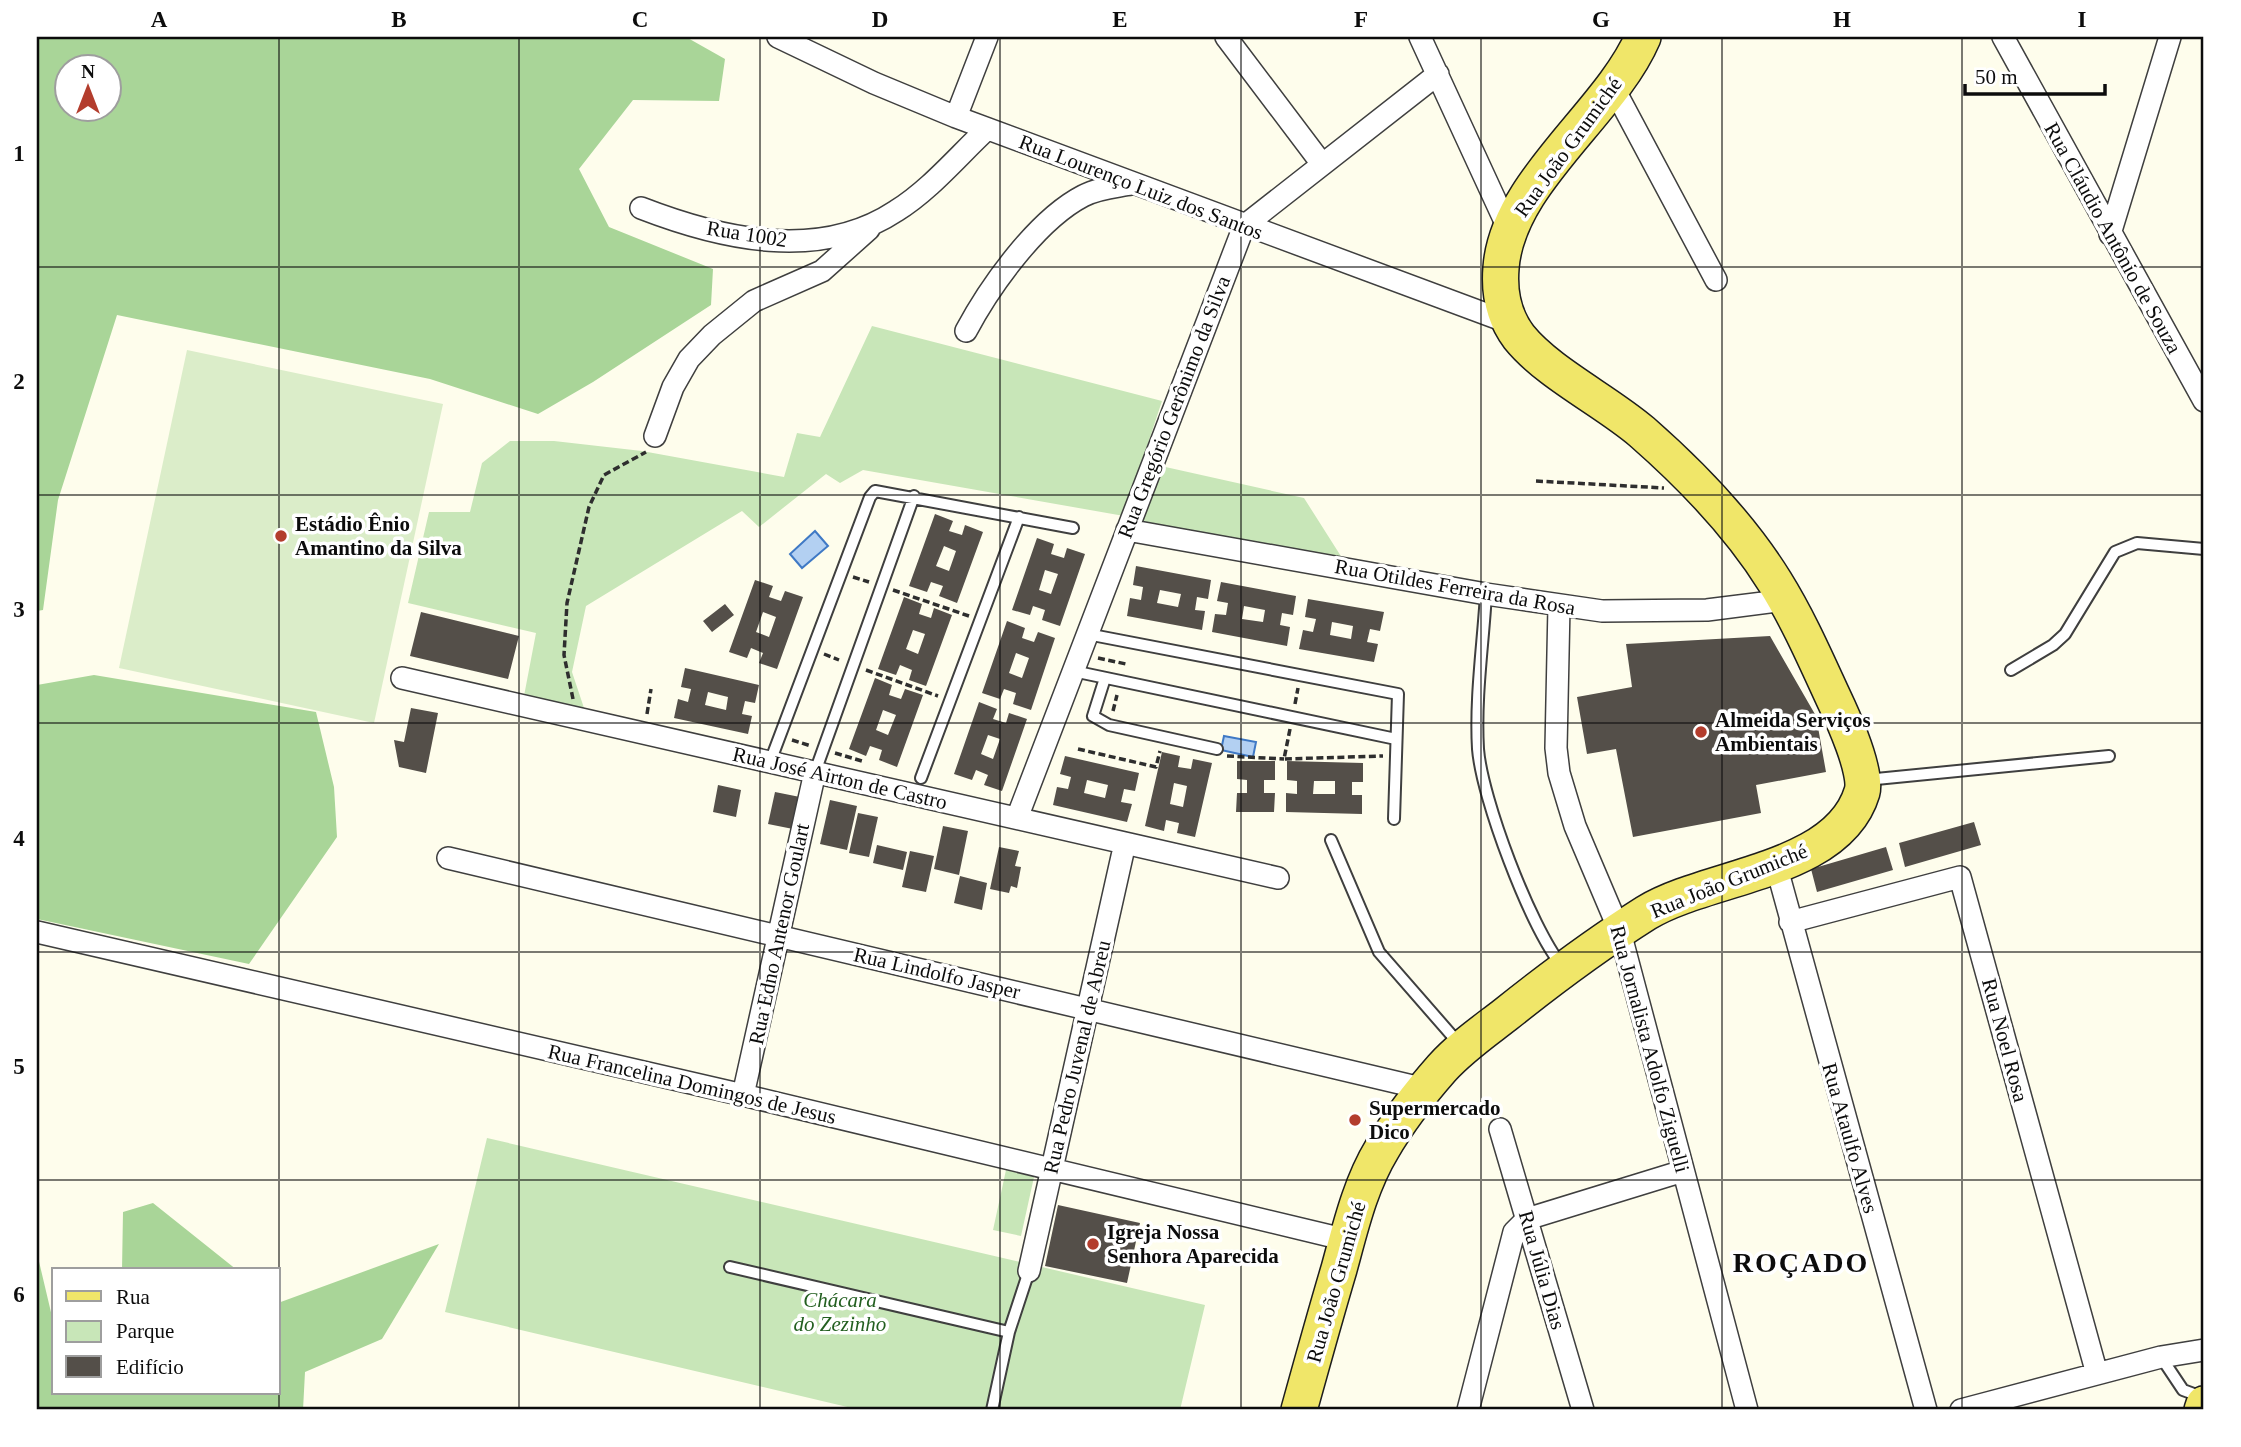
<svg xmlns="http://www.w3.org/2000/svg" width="2241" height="1447" viewBox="0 0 2241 1447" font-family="Georgia,serif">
  <rect width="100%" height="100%" fill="#fefdec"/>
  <path fill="#c8e6b8" d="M872,326L1162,401L1124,516L863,470L840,483L826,474L759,527L742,511L586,606L572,672L584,708L524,696L536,633L408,603L429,512H470L482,463L510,441H554L642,451L784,477L797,433L820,437Z
    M1161,466L1304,498L1344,561L1138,524Z
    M487,1138L1205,1305L1180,1410H860L445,1312Z
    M1006,1170L1034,1177L1021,1236L993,1230Z"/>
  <path fill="#a9d598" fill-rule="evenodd" d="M37,37H686L725,59L719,101L633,100L579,169L609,227L713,269L711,305L593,382L538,414L430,379L117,315L58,500L43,610L37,611ZM66,66H108V108H66Z
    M94,675L316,712L334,787L337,837L249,964L37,919V685Z
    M153,1203L237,1270H122L123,1212Z
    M439,1244L382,1339L305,1372L303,1410H37V1253L54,1325V1393H278V1303Z"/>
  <path fill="#dbedc9" d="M187,350L443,404L374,723L119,668Z"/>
  <path fill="#b3d0f2" stroke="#3f79c5" stroke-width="2" d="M815,531L828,546L802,568L790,554Z
    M1224,736L1256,742L1253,757L1221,750Z"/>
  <path fill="#544f49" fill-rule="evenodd" d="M935,514L953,521L949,531L962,535L965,525L983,532L957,603L939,596L943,586L931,582L927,592L909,586ZM944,546L956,551L949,571L936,566Z
    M1037,538L1054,544L1051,554L1064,558L1067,548L1085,554L1060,626L1042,620L1045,610L1033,606L1030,615L1012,610ZM1045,570L1058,574L1051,594L1039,590Z
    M1136,566L1211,580L1208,599L1197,597L1195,610L1205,611L1202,630L1127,616L1130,598L1141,600L1143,587L1133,585ZM1160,590L1181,594L1178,607L1157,603Z
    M755,580L773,586L769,597L781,601L785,591L803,597L777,669L759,663L763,653L751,648L747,658L729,652ZM763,612L776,617L769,637L756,632Z
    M1221,582L1296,596L1293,615L1282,613L1280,625L1290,627L1287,646L1212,632L1215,614L1226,615L1228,603L1217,601ZM1244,606L1265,610L1263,622L1242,619Z
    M904,597L922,604L919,614L931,618L934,608L952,615L926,686L909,680L912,670L900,665L896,675L878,669ZM913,630L925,634L918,654L906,649Z
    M1308,599L1384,612L1380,631L1370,629L1367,642L1378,644L1374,662L1299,649L1303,630L1313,632L1316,619L1305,617ZM1332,622L1353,626L1351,639L1330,635Z
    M725,604L734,615L712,632L703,621Z
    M421,612L519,636L508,679L410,656Z
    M1007,621L1025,628L1022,638L1034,642L1038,632L1055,638L1031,710L1013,704L1016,693L1004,689L1000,699L982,693ZM1016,653L1029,658L1022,678L1009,673Z
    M1770,636L1816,716L1826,772L1756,785L1761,813L1633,837L1616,749L1587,754L1577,697L1632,687L1626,644Z
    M685,668L759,685L755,703L745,701L742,714L752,716L748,734L674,718L678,699L688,702L691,689L681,687ZM708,692L728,697L726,710L705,705Z
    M875,678L892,685L889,695L901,699L905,689L923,695L897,767L879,760L882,750L870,746L866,756L849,749ZM883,710L896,715L888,735L876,730Z
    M979,702L997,709L993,719L1006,723L1009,713L1027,719L1002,791L984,785L988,775L976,770L972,780L954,774ZM988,735L1000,739L993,759L981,754Z
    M411,708L438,713L426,773L399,767L394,740L404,742Z
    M1162,752L1180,756L1178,767L1191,769L1193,759L1212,763L1195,837L1177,833L1179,823L1166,820L1164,831L1145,826ZM1174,783L1187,786L1183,807L1170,804Z
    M1065,756L1139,773L1135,791L1124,789L1121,802L1132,804L1127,822L1053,805L1057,787L1068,789L1071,777L1060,774ZM1087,780L1108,785L1105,798L1084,793Z
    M1237,761H1275V780H1264V793H1275L1274,812H1236L1237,793H1247V780L1237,779Z
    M1287,761L1363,763V782H1352V795H1362V814L1286,812V793L1297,794V781L1287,780ZM1314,781H1335V794H1313Z
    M718,785L741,790L736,817L713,812Z
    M775,792L800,797L793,829L768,824Z
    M830,800L857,806L847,850L820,844Z
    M858,813L878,817L869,857L849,853Z
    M1974,822L1981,845L1905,867L1899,843Z
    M943,826L968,831L959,875L934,869Z
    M877,845L907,852L903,870L873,863Z
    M999,847L1019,851L1015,866L1021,867L1017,888L1011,886L1009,893L990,889Z
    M1886,847L1893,870L1817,892L1811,869Z
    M910,851L934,856L926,892L902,887Z
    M960,876L987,883L982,910L954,903Z
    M1058,1205L1140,1223L1127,1283L1045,1266Z"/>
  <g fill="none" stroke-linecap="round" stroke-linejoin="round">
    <defs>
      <path id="lane" d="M1486,594C1483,645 1475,698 1478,749C1482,799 1530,926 1562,966
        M1087,634L1398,694L1394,819
        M2011,670L2053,645L2065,634L2115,552L2137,543L2204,549
        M1073,671L1396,739
        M1105,678L1093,716L1109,725L1217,749
        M770,762L870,497L875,491L1073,528
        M815,772L914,496
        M921,778L1019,517
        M1866,780L2109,756
        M1331,840L1379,952L1461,1046
        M730,1267L1009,1332
        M2161,1357L2183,1390L2202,1397
        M992,1410L1009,1332L1029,1271"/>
      <path id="street" d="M778,37L874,83L956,117L1510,323
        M1226,37L1322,164
        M1420,37L1509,230
        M2003,37L2204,401
        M1613,87L1716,280
        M956,117L987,37
        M641,208C721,239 819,262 896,211C930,190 958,156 987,129
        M2110,234L2170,37
        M966,331C990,286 1037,220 1083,196C1098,188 1115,187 1131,184
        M655,436L673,387L689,359L712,335L754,301L822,271L869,229
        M1127,530L1486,594L1602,611L1707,610L1786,600
        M1559,606L1556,748L1559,773L1575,826L1620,932L1747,1410
        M402,678L1278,878
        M1017,818L1244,226L1438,74
        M448,858L1425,1089
        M1776,865L1926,1410
        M1790,922L1960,877L2097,1374
        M37,932L743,1095L1347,1240
        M743,1095L815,772
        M1500,1129L1583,1410
        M1029,1271L1125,843
        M1468,1410L1514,1232L1527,1219L1683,1171
        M1961,1410L2161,1357L2204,1350"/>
      <path id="primary" d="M1299,1410C1312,1363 1325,1316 1339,1269C1350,1229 1360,1185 1382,1149C1399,1120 1420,1093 1442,1068C1460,1048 1483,1032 1505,1015C1550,979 1597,944 1646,913C1708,875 1838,872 1862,792C1868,772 1842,716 1833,697C1815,658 1798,619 1775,582C1741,527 1691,475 1642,432C1606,401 1548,373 1519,337C1504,317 1499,292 1501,268C1507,182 1610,114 1643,37
        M2202,1410L2204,1404"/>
    </defs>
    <use href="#lane" stroke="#3f3f3f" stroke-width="14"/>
    <use href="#street" stroke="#3f3f3f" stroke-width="24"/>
    <use href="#primary" stroke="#1d1d1d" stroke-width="38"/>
    <path stroke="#2e2e2e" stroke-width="3.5" stroke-dasharray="7 3.5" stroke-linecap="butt" d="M1536,481L1664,488
      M853,577L869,582
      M893,590L969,616
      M824,654L839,660
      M1098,658L1126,664
      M866,670L938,696
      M573,699L564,655L567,603L589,507L604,475L646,452
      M1295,704L1298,688
      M1113,711L1117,695
      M647,714L651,689
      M1290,729L1284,759L1383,756
      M792,740L811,746
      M1078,749L1156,767L1160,751
      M835,753L862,761
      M1227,756L1284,759"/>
    <use href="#lane" stroke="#fff" stroke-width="10"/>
    <use href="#street" stroke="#fff" stroke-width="21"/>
    <use href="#primary" stroke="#f0e669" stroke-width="35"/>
  </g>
  <path fill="none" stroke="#0c0c0c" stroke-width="2" stroke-opacity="0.55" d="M279,37V1410M519,37V1410M760,37V1410M1000,37V1410M1241,37V1410M1481,37V1410M1722,37V1410M1962,37V1410M37,267H2204M37,495H2204M37,723H2204M37,952H2204M37,1180H2204"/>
  <g fill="#b33d2d" stroke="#fff" stroke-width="2.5">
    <circle cx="281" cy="536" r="7"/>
    <circle cx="1701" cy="732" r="7"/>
    <circle cx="1355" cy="1120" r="7"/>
    <circle cx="1093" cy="1244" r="7"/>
  </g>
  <g text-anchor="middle" stroke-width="7" stroke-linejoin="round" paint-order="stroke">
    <g font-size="21" fill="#0c0c0c" stroke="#fff">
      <text transform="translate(1568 147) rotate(-54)" y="7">Rua João Grumiché</text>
      <text transform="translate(1141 187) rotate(21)" y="7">Rua Lourenço Luiz dos Santos</text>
      <text transform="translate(747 234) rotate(9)" y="7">Rua 1002</text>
      <text transform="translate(2113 238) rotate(61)" y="7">Rua Cláudio Antônio de Souza</text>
      <text transform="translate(1174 407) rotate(-69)" y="7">Rua Gregório Gerônimo da Silva</text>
      <text transform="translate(1455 587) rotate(10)" y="7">Rua Otildes Ferreira da Rosa</text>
      <text transform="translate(840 778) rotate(13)" y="7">Rua José Airton de Castro</text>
      <text transform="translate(1729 881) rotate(-22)" y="7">Rua João Grumiché</text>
      <text transform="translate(779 934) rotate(-78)" y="7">Rua Edno Antenor Goulart</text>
      <text transform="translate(937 973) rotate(13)" y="7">Rua Lindolfo Jasper</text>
      <text transform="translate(2005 1040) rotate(75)" y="7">Rua Noel Rosa</text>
      <text transform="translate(1650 1049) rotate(75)" y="7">Rua Jornalista Adolfo Ziguelli</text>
      <text transform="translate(1077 1057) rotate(-77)" y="7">Rua Pedro Juvenal de Abreu</text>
      <text transform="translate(692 1084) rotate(13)" y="7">Rua Francelina Domingos de Jesus</text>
      <text transform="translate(1850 1138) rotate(74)" y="7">Rua Ataulfo Alves</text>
      <text transform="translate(1542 1270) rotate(74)" y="7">Rua Júlia Dias</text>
      <text transform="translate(1336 1282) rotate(-74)" y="7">Rua João Grumiché</text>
    </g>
    <g font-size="21" font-weight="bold" fill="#0c0c0c" stroke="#fff" text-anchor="start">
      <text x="295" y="531">Estádio Ênio<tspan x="295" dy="24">Amantino da Silva</tspan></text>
      <text x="1715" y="727">Almeida Serviços<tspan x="1715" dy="24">Ambientais</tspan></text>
      <text x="1369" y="1115">Supermercado<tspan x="1369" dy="24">Dico</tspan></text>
      <text x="1107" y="1239">Igreja Nossa<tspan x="1107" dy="24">Senhora Aparecida</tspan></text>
    </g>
    <g font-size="21" font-style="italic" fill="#235f20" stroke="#fff">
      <text x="840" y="1307">Chácara<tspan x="840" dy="24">do Zezinho</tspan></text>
    </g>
    <g font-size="28" font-weight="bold" letter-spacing="2" fill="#0c0c0c" stroke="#fff">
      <text x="1801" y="1272">ROÇADO</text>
    </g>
  </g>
  <rect width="2241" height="1447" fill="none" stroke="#ffffff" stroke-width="77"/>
  <rect x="52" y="1268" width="228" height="126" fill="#ffffff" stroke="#9e9e9e" stroke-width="2"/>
  <rect x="66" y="1291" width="35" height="10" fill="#f0e669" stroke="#9e9e9e" stroke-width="2"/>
  <text x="116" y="1304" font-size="21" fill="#0c0c0c">Rua</text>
  <rect x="66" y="1321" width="35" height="21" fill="#c8e6b8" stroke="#9e9e9e" stroke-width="2"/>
  <text x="116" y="1338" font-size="21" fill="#0c0c0c">Parque</text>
  <rect x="66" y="1356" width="35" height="21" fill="#544f49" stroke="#9e9e9e" stroke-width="2"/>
  <text x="116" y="1374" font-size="21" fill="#0c0c0c">Edifício</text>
  <g transform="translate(88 88)"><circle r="33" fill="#ffffff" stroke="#9e9e9e" stroke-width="2"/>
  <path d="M0-5L12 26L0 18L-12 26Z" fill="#b33d2d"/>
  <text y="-10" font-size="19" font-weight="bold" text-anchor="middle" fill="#0c0c0c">N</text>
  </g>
  <path d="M1965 84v10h140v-10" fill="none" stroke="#0c0c0c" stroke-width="3.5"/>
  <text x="1975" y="84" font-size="21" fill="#0c0c0c" stroke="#ffffff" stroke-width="5" paint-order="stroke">50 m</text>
  <rect x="38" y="38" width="2164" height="1370" fill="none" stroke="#0c0c0c" stroke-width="2.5"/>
  <g font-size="23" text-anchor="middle" font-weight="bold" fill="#0c0c0c">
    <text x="159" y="27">A</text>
    <text x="399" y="27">B</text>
    <text x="640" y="27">C</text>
    <text x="880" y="27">D</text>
    <text x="1120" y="27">E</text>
    <text x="1361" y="27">F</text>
    <text x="1601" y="27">G</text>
    <text x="1842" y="27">H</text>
    <text x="2082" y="27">I</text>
    <text x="19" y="161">1</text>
    <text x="19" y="389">2</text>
    <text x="19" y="617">3</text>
    <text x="19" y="846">4</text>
    <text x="19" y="1074">5</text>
    <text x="19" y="1302">6</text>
  </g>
</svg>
